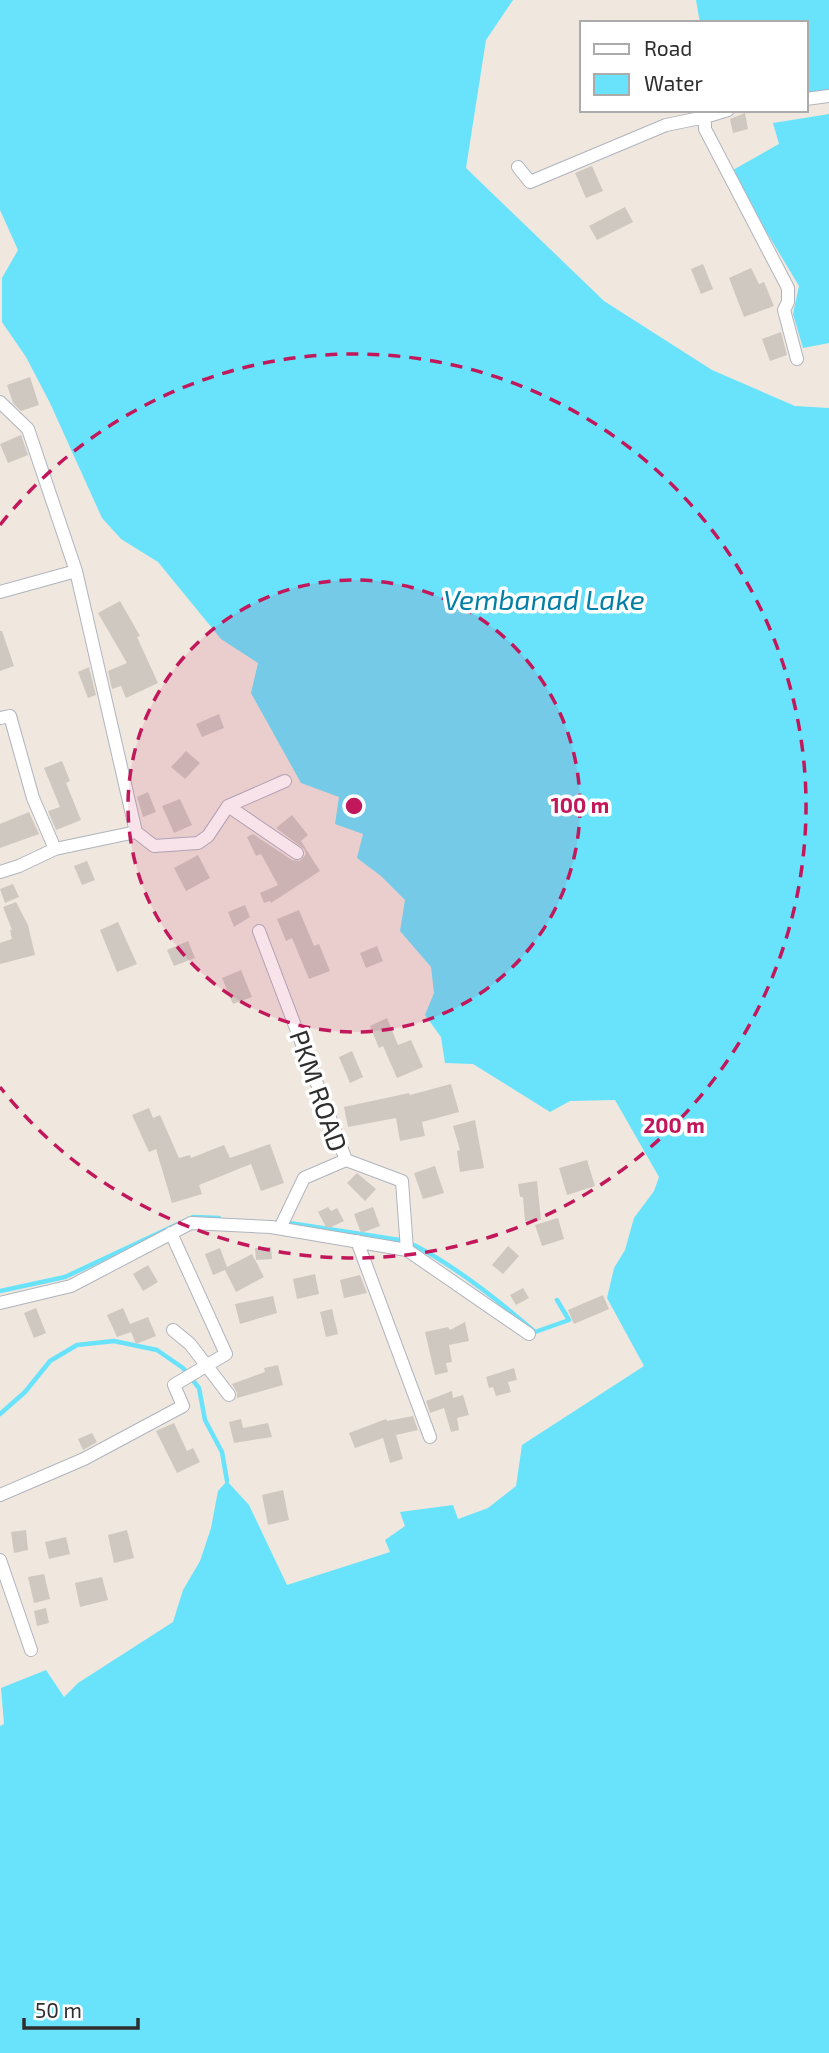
<svg xmlns="http://www.w3.org/2000/svg" width="829" height="2053" viewBox="0 0 829 2053" font-family="'Exo 2',sans-serif">
  <rect width="100%" height="100%" fill="#f0e7df"/>
  <path fill="#69e3fb" d="M0,0H513L486,40L466,168L604,301L712,370L795,406L829,408V2053H0V1726L4,1724L1,1688L46,1670L64,1697L78,1683L173,1622L183,1590L200,1561L211,1528L218,1491L227,1481L249,1505L287,1585L390,1552L385,1540L405,1526L400,1512L453,1505L458,1519L488,1508L516,1486L522,1445L644,1366L607,1298L614,1268L625,1250L634,1218L654,1191L659,1177L615,1100L570,1101L550,1112L473,1064L445,1063L441,1037L425,1015L434,993L431,967L400,931L405,900L381,876L357,858L363,834L335,824L339,797L301,783L251,693L258,663L221,639L158,562L121,539L102,518L50,403L26,357L2,322V278L18,250L0,210Z
    M696,0H829V92L806,96V23H700Z
    M829,114V343L803,348L793,314L799,286L763,226L733,170L779,144L773,123Z"/>
  <g fill="none" stroke-linecap="round" stroke-linejoin="round">
    <path stroke="#69e3fb" stroke-width="4.5" d="M283,1222L406,1241
      M414,1245C457,1267 498,1300 535,1332L569,1320L557,1300
      M0,1291L65,1277L193,1217L219,1218
      M0,1414L25,1392L50,1361L77,1345L114,1341L157,1350L183,1368L199,1388L205,1420L222,1452L227,1481"/>
  </g>
  <path fill="#cfc8c0" d="M745,113L748,129L733,133L730,119Z
    M592,166L603,191L586,198L575,173Z
    M625,207L633,222L597,240L589,226Z
    M703,264L713,289L701,294L691,269Z
    M751,268L759,284L764,282L774,306L744,317L729,278Z
    M781,332L787,355L770,361L762,339Z
    M30,377L39,405L21,411L13,403L7,385Z
    M21,435L28,455L8,463L0,444Z
    M120,601L140,636L137,637L158,683L126,698L121,686L112,689L108,671L127,663L98,613Z
    M0,631H2L14,666L0,671Z
    M89,667L96,695L88,698L78,672Z
    M219,714L224,728L202,737L196,724Z
    M186,751L200,763L185,779L171,767Z
    M62,761L70,781L66,783L81,820L56,830L48,811L60,807L44,768Z
    M148,792L156,812L143,817L137,797Z
    M180,799L192,825L174,833L162,806Z
    M29,812L39,834L0,848V824Z
    M292,815L308,835L301,841L320,871L271,903L270,901L264,903L260,893L278,885L261,854L256,856L247,837L253,834L292,860L300,861L306,854L304,849L276,828Z
    M198,855L210,878L186,891L174,868Z
    M87,861L95,880L82,885L74,866Z
    M13,884L19,897L5,903L0,889Z
    M16,902L28,925L35,955L0,964V943L12,939L10,930H12L3,907Z
    M245,905L250,917L234,927L228,912Z
    M299,910L314,946L319,944L330,971L309,979L292,938L286,941L277,919Z
    M118,922L137,964L117,972L100,930Z
    M188,941L195,958L174,966L167,950Z
    M377,946L383,961L366,968L360,953Z
    M241,970L252,997L233,1004L222,978Z
    M387,1018L398,1045L411,1040L423,1067L397,1078L383,1046L379,1048L370,1026Z
    M352,1051L363,1077L350,1083L339,1057Z
    M451,1084L459,1112L422,1122L425,1136L400,1141L396,1118L348,1127L344,1107L409,1093L410,1095Z
    M149,1108L153,1118L160,1115L179,1158L190,1155L191,1158L224,1145L230,1158L270,1144L284,1183L261,1191L251,1164L199,1185L202,1194L172,1203L156,1149L149,1152L132,1115Z
    M475,1120L484,1168L460,1172L457,1151L460,1150L453,1126Z
    M587,1160L595,1186L567,1195L559,1168Z
    M435,1166L444,1193L423,1199L414,1173Z
    M357,1173L376,1189L365,1201L347,1183Z
    M537,1181L541,1220L525,1221L523,1197H520L518,1184Z
    M328,1207L331,1211L337,1208L344,1221L329,1228L326,1227L318,1212Z
    M373,1207L380,1226L361,1233L354,1214Z
    M558,1218L564,1239L542,1246L535,1225Z
    M508,1246L519,1256L503,1274L492,1265Z
    M271,1247L272,1259L256,1260L255,1248Z
    M220,1248L227,1267L252,1254L264,1277L236,1292L225,1270L213,1275L205,1254Z
    M148,1265L158,1282L143,1291L133,1274Z
    M315,1274L319,1294L297,1299L293,1279Z
    M360,1275L367,1293L344,1298L340,1280Z
    M523,1288L529,1298L516,1305L510,1295Z
    M603,1295L609,1309L574,1324L568,1310Z
    M273,1296L277,1313L240,1324L235,1304Z
    M36,1308L46,1333L34,1338L24,1313Z
    M123,1308L130,1324L148,1317L156,1336L136,1344L131,1332L117,1337L107,1315Z
    M332,1309L338,1334L326,1337L320,1312Z
    M465,1322L469,1341L449,1345L452,1362L446,1363L448,1372L435,1375L425,1332L448,1327L450,1330Z
    M278,1365L283,1385L237,1398V1393L232,1384L265,1372L264,1368Z
    M514,1368L517,1380L508,1382L511,1392L496,1396L493,1387L489,1388L486,1377Z
    M452,1391L453,1398L463,1395L469,1415L457,1418L459,1430L451,1432L444,1408L430,1413L426,1401Z
    M413,1416L418,1430L396,1435L403,1459L390,1463L383,1438L355,1448L349,1433L386,1419L387,1421Z
    M241,1419L243,1428L268,1423L272,1437L234,1443L229,1422Z
    M174,1423L187,1451L193,1448L200,1462L177,1473L156,1431Z
    M92,1433L97,1442L83,1450L78,1439Z
    M283,1490L289,1520L268,1525L262,1495Z
    M26,1530L28,1550L14,1553L11,1532Z
    M127,1530L134,1558L114,1563L108,1535Z
    M66,1537L70,1554L49,1559L45,1542Z
    M44,1574L50,1599L34,1603L28,1577Z
    M102,1577L108,1600L80,1607L75,1583Z
    M46,1608L49,1623L37,1626L34,1611Z"/>
  <g fill="none" stroke-linecap="round" stroke-linejoin="round">
    <defs>
      <path id="minor" d="M806,99L829,96
        M728,110L705,117V129L788,288V302L784,310L797,359
        M518,167L530,182L666,125L705,117
        M0,402L28,429L76,571L136,832
        M0,592L76,571
        M0,718L10,716L33,798L55,849L19,866L0,872
        M228,806L297,853
        M55,849L136,832L154,846L198,843L208,836L228,806L285,781
        M259,931L346,1160L304,1178L280,1228
        M346,1160L402,1181L407,1250
        M357,1241L430,1437
        M0,1303L71,1286L191,1223L271,1227L407,1250L529,1334
        M173,1330L190,1344L229,1395
        M0,1495L84,1459L183,1406L174,1385L226,1354L171,1233
        M0,1560L31,1650"/>
    </defs>
    <use href="#minor" stroke="#afb4be" stroke-width="14"/>
    <use href="#minor" stroke="#fff" stroke-width="12"/>
  </g>
  <circle cx="354" cy="806" r="226" fill="#c2185b" fill-opacity=".12"/>
  <g fill="none" stroke="#c2185b" stroke-width="3.5" stroke-dasharray="12 9">
    <circle cx="354" cy="806" r="226"/>
    <path d="M0 525A452 452 0 1 1 0 1087"/>
  </g>
  <g text-anchor="middle" stroke-width="7" stroke-linejoin="round" paint-order="stroke">
    <g font-size="26" fill="#2e2e2e" stroke="#fff">
      <text transform="translate(318 1091) rotate(71)" y="9">PKM ROAD</text>
    </g>
    <g font-size="28" font-style="italic" fill="#017fa7" stroke="#fff">
      <text x="544" y="610">Vembanad Lake</text>
    </g>
  </g>
  <circle cx="354" cy="806" r="10" fill="#c2185b" stroke="#fff" stroke-width="3.5"/>
  <g font-size="21" text-anchor="middle" font-weight="bold" fill="#c2185b" stroke="#fff" stroke-width="7" stroke-linejoin="round" paint-order="stroke">
    <text x="580" y="813">100 m</text>
    <text x="674" y="1133">200 m</text>
  </g>
  <rect x="580" y="21" width="228" height="91" fill="#ffffff" stroke="#ababab" stroke-width="2"/>
  <rect x="594" y="44" width="35" height="10" fill="#ffffff" stroke="#ababab" stroke-width="2"/>
  <text x="644" y="56" font-size="21" fill="#2e2e2e">Road</text>
  <rect x="594" y="74" width="35" height="21" fill="#69e3fb" stroke="#ababab" stroke-width="2"/>
  <text x="644" y="91" font-size="21" fill="#2e2e2e">Water</text>
  <path d="M24 2018v10h114v-10" fill="none" stroke="#2e2e2e" stroke-width="3.5"/>
  <text x="35" y="2018" font-size="21" fill="#2e2e2e" stroke="#ffffff" stroke-width="5" paint-order="stroke">50 m</text>
</svg>
